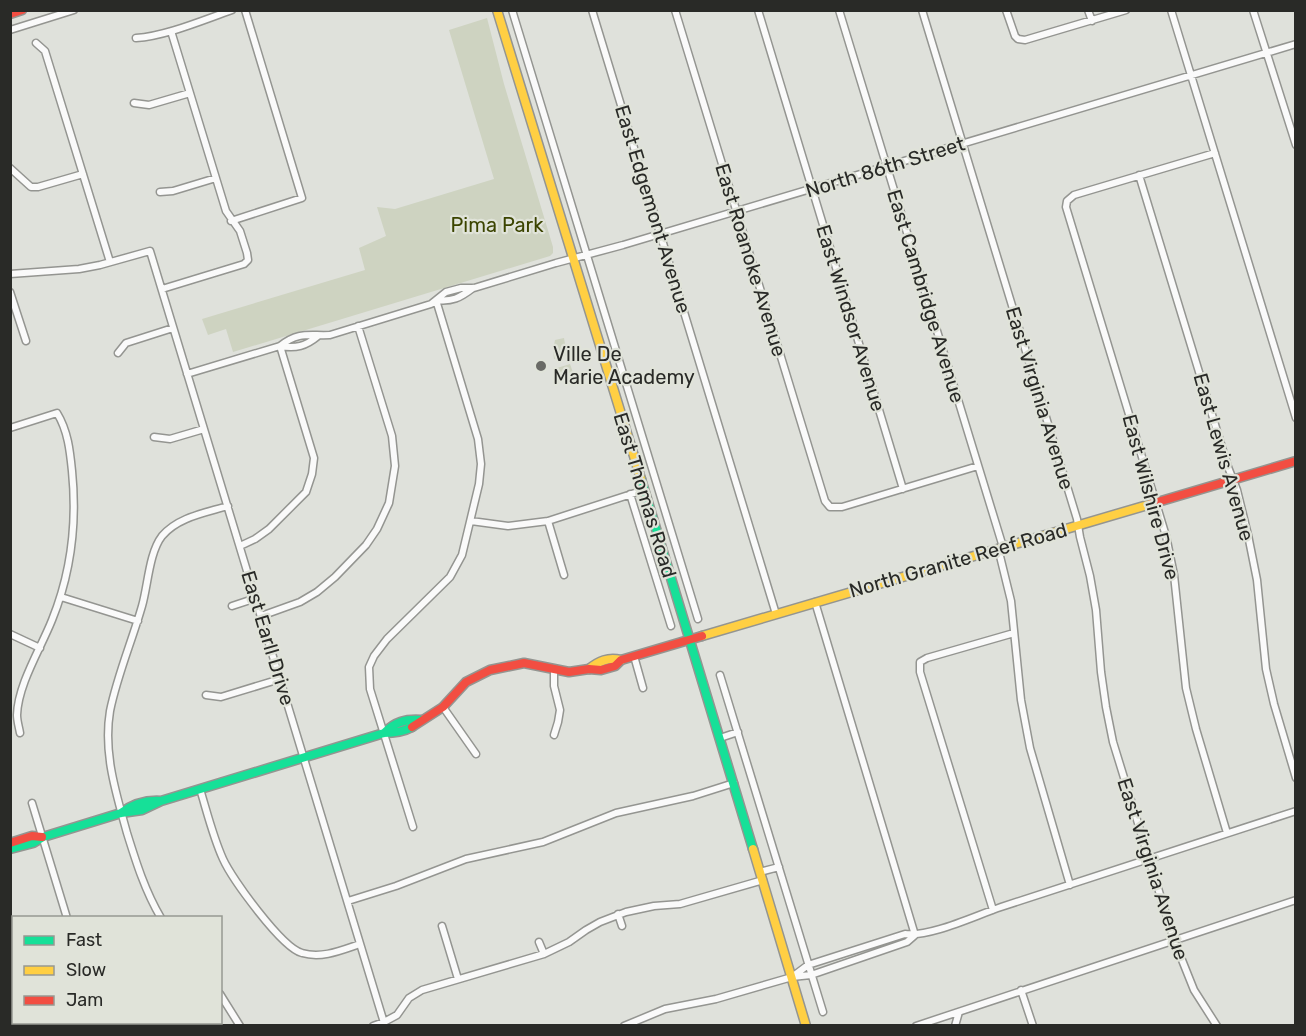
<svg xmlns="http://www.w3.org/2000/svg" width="1306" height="1036" viewBox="0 0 1306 1036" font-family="Rubik,sans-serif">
  <rect width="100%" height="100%" fill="#dfe1db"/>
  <path fill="#ced3c1" d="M487,18L504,84L553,247V253L550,256L233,352L226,329L208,335L202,319L365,270L359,248L386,236L377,207L395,209L494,179L449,30Z
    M564,338L567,355L554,359L553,350L555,340Z
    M570,364L576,381L568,383L557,368Z"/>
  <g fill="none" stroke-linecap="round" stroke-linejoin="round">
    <defs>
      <path id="street" d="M512,10L698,619
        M592,10L776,614
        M675,10L825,501L830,507H842L978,466
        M758,10L903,489
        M839,10L1003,547
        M922,10L1077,519L1080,537L1090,576L1096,610L1101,672L1106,707L1113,742L1174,940L1194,990L1217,1026
        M1006,10L1015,36L1018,39L1025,40L1126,10
        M1088,10L1092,21
        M1171,10L1296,418
        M1253,10L1296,145
        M10,30L74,10
        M136,38C166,36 203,20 232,10
        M36,43L45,51L110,262
        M134,103L149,105L190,93
        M1215,153L1074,195L1067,201L1066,207L1166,536L1174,575L1186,688L1196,729L1227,833
        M10,168L31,187H38L83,174
        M1139,175L1228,467L1237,490L1248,535L1257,580L1266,669L1274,704L1296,778
        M160,192L173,191L216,178
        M231,221L302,198L245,10
        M10,274L79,269L100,265L150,251L385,1026
        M162,289L244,264L248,260L247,253L240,231L226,211L171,31
        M10,292L26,341
        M436,300C452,302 460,298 473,288
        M280,346C296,349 306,346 318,336
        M118,353L126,343L173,328
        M187,374L280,346C299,331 309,336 330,335L431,304L446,292L461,288H474L556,263L623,245L1296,44
        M10,428L57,413C68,431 70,451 72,471C77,521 71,573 52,620C41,648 18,684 17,715C17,721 19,727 20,733
        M154,437L170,439L204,429
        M630,494L671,626
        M471,521L508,526L548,521L644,490
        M548,521L564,575
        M240,546L255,539L269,529L306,492L312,474L314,458L280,346
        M998,548L1011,601L1021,700L1030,748L1070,885
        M61,597L138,621
        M815,602L915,935
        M232,606L256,598
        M261,616L300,602L317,592L335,577L366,545L377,529L389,503L395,466L392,436L358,326
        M10,634L40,648
        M634,656L643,688
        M720,675L823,1012
        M206,695L221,697L280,679
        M443,707L476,754
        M554,735L558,722L560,710L554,686V670
        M720,738L738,732
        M200,789C207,812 213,837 223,859C232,879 282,948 302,953C322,959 342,950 360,944
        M32,803L67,918
        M413,827L370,689L369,667L374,656L387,639L450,577L462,555L479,484L481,464L478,439L436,300
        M760,872L779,867
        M348,901L396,886L466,859L543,842L616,813L693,796L734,783
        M993,910L920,672V662L927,658L1014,633
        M618,914L622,926
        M161,918C145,891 136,862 127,833C116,793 103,753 110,711C117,676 132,641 142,606C148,585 149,553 162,536C178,517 205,513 228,506
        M442,926L458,979
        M539,942L544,954
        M792,977L808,965L905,934C931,937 974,916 1001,907C1099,875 1197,843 1296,811
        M1021,990L1033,1026
        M220,994L240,1026
        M61,1022L66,1026
        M137,1022L139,1026
        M373,1026L384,1022L397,1015L409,998L422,990L544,954L569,942L586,930L600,922L626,912L654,906L680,904L763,880
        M624,1026L665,1009L716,999L792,977L811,975L907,942L915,935
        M916,1026L1296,900
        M955,1026L959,1012"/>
      <path id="fast" d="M641,479L753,849
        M384,733C395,722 405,719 421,720
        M121,813C133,804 146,800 161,801L384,733C394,733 403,732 412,727
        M10,849L33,843L43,837L121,813L142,810L161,801"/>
      <path id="slow" d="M497,10L641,479
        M702,636L1151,504
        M589,669C599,661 608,657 621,660
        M753,849L806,1026"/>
      <path id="jam" d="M10,14L22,10
        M1151,504L1296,461
        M412,727L443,707L466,682L490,670L524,663L569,672L589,669L601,670L615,666L621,660L702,636
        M10,843L32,836L42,837"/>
    </defs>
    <use href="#street" stroke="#949591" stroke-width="9"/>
    <use href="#fast" stroke="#949591" stroke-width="11"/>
    <use href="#slow" stroke="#949591" stroke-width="11"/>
    <use href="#jam" stroke="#949591" stroke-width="11"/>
    <use href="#street" stroke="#fafafa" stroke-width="6"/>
    <use href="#fast" stroke="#16e098" stroke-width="8"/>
    <use href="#slow" stroke="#ffcf43" stroke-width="8"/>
    <use href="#jam" stroke="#f24e42" stroke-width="8"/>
  </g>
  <circle fill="#696a66" stroke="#e0e3d9" stroke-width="2" cx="541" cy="366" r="6"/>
  <g text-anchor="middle" stroke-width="4.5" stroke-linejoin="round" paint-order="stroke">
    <g font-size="20" fill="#292a27" stroke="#e0e3d9">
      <text transform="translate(885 167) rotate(-17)" y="7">North 86th Street</text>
      <text transform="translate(653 209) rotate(73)" y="7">East Edgemont Avenue</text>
      <text transform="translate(751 260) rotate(73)" y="7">East Roanoke Avenue</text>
      <text transform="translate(926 296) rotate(73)" y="7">East Cambridge Avenue</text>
      <text transform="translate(851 318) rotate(73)" y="7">East Windsor Avenue</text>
      <text transform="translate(1040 398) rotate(73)" y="7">East Virginia Avenue</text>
      <text transform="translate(1224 457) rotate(74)" y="7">East Lewis Avenue</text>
      <text transform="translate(645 495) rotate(73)" y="7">East Thomas Road</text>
      <text transform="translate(1151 497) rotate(75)" y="7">East Wilshire Drive</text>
      <text transform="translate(958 560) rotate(-16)" y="7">North Granite Reef Road</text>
      <text transform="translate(268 638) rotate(73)" y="7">East Earll Drive</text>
      <text transform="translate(1153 869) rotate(72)" y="7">East Virginia Avenue</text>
    </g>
    <g font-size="20" fill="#3b4400" stroke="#e0e3d9">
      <text x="497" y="232">Pima Park</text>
    </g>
    <g font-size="20" fill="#292a27" stroke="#e0e3d9" text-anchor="start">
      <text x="553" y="361">Ville De<tspan x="553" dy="23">Marie Academy</tspan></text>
    </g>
  </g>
  <rect width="1306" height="1036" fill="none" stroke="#292a27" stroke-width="24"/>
  <rect x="12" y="916" width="210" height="108" fill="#e0e3d9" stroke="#979992" stroke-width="1.5"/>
  <rect x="24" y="936" width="30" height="9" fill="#16e098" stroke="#979992" stroke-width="1.5"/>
  <text x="66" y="946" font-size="18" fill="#292a27">Fast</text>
  <rect x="24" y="966" width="30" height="9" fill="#ffcf43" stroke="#979992" stroke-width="1.5"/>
  <text x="66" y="976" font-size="18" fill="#292a27">Slow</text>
  <rect x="24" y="996" width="30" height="9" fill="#f24e42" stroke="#979992" stroke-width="1.5"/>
  <text x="66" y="1006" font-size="18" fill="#292a27">Jam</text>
</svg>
